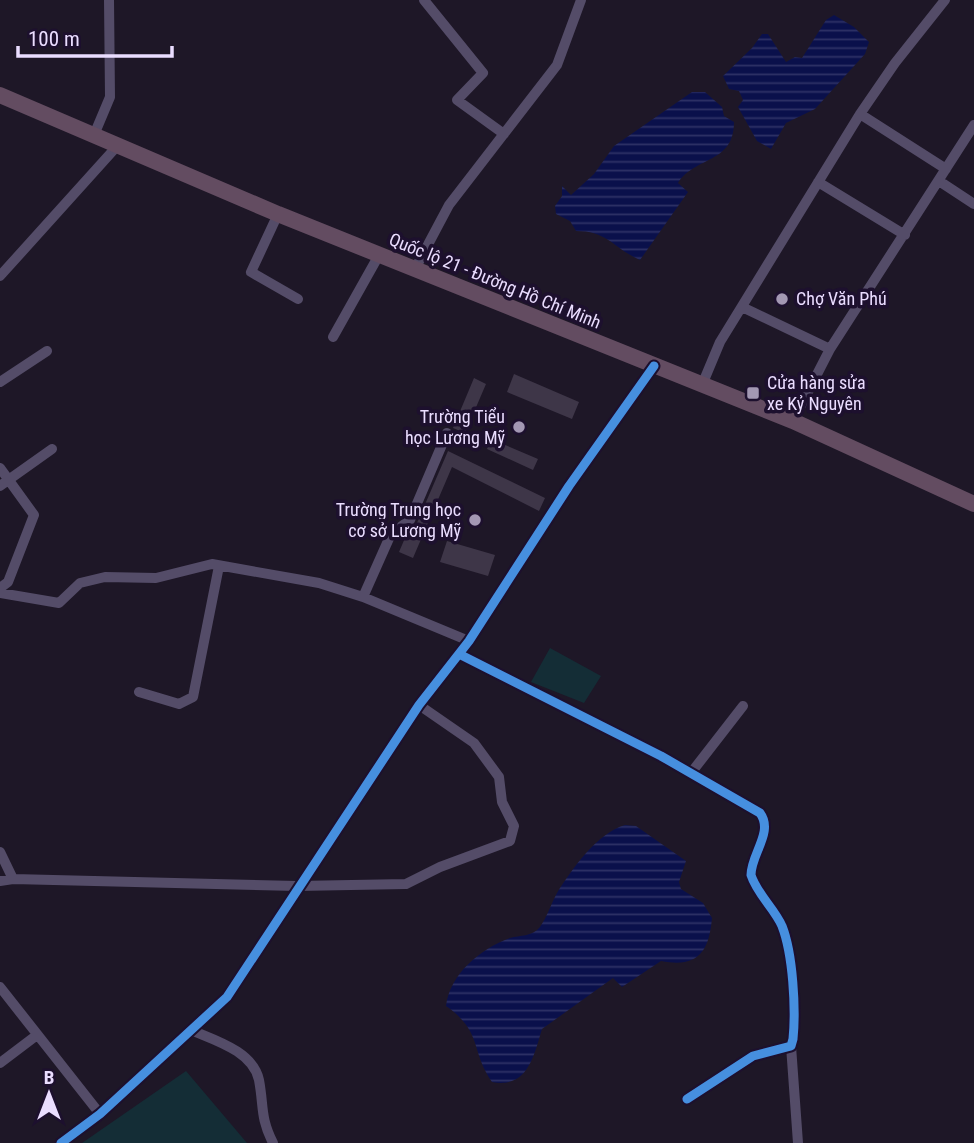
<svg xmlns="http://www.w3.org/2000/svg" width="974" height="1143" viewBox="0 0 974 1143" font-family="'Roboto Condensed',sans-serif">
  <defs>
    <pattern id="water-rules" width="6" height="5" patternUnits="userSpaceOnUse" patternTransform="scale(1.75)"><rect width="6" height="5" fill="#0a104b"/><path d="M0 2.5h6" fill="none" stroke="#2e3266"/></pattern>
  </defs>
  <rect width="100%" height="100%" fill="#1e1727"/>
  <path fill="#142d36" d="M550,648L601,676L584,703L531,682Z
    M186,1071L247,1143H82Z"/>
  <path fill="url(#water-rules)" d="M834,15L854,27L869,42L865,54L815,109L786,123L771,149L757,141L738,107L743,100L739,91L729,89L723,76L752,48L762,34H768L786,62L795,57L802,58L826,20Z
    M692,92H705L722,107L724,116L734,122C734,164 695,156 678,183L688,192L640,260C613,248 608,231 576,231L570,221L556,214L555,206L562,196V186L571,195L594,174L614,146Z
    M625,825L636,826L686,861L679,882L681,889L703,903L712,918C709,953 697,968 661,961L622,987L613,978L542,1029C534,1055 528,1089 492,1082C470,1050 483,1032 446,1006C450,974 480,949 510,938C520,935 532,937 540,927C547,917 551,904 557,893C572,869 597,833 625,825Z"/>
  <path fill="#3e3648" d="M514,374L579,402L572,419L507,392Z
    M474,378L486,384L465,433L453,428Z
    M491,439L538,459L533,470L487,449Z
    M448,451L545,498L539,511L452,467L413,558L399,552L408,531L417,523Z
    M447,541L495,555L488,576L440,562Z"/>
  <g fill="none" stroke-linecap="round" stroke-linejoin="round">
    <path stroke="#544c68" stroke-width="10" d="M424,0L483,73L457,100L504,134
      M860,114L946,169
      M94,135L110,97L109,0
      M939,181L974,204
      M818,182L905,235
      M278,214L251,272L298,299
      M415,269L449,205L557,65L581,0
      M0,276L119,144
      M742,307L830,349
      M333,337L379,255
      M0,382L47,351
      M702,385L720,342L860,114L895,63L945,0
      M793,421L830,349L974,125
      M0,468L34,515L8,582L0,588
      M0,486L52,449
      M0,593L59,603L80,583L105,577L156,578L212,564L319,583L363,597L469,641
      M363,597L391,534L410,520L447,433
      M459,654L661,756L760,813C774,832 751,854 751,875C757,894 774,908 782,926C793,954 796,1009 793,1039L791,1046L753,1056L687,1099
      M139,692L179,704L193,697L219,566
      M691,773L743,706
      M0,852L13,879
      M0,881L13,879L297,886L406,884L440,867L510,841L514,826L502,802L499,777L474,743L419,705
      M0,987L100,1114
      M191,1030C214,1040 253,1051 259,1080C264,1107 260,1117 273,1143
      M791,1046L798,1143
      M0,1063L37,1035
      M61,1143L100,1114L227,997L419,705L469,641L569,486L654,366"/>
    <path stroke="#634c61" stroke-width="16" d="M0,95L278,214L793,421L974,504"/>
    <defs>
      <path id="cycleway" d="M459,654L661,756L760,813C774,832 751,854 751,875C757,894 774,908 782,926C793,954 796,1009 793,1039L791,1046L753,1056L687,1099
        M61,1143L100,1114L227,997L419,705L469,641L569,486L654,366"/>
    </defs>
    <use href="#cycleway" stroke="#1d102e" stroke-width="13"/>
    <use href="#cycleway" stroke="#468fdf" stroke-width="9"/>
  </g>
  <g fill="#a398b3" stroke="#1d102e" stroke-width="2.5">
    <circle cx="782" cy="299" r="7"/>
    <rect x="746" y="386" width="14" height="14" rx="3.5"/>
    <circle cx="519" cy="427" r="7"/>
    <circle cx="475" cy="520" r="7"/>
  </g>
  <g text-anchor="middle" stroke-width="7" stroke-linejoin="round" paint-order="stroke">
    <g font-size="18" fill="#eaddff" stroke="#1d102e">
      <text transform="translate(495 281) rotate(22)" y="6">Quốc lộ 21 - Đường Hồ Chí Minh</text>
    </g>
    <g font-size="18" fill="#eaddff" stroke="#1d102e" text-anchor="start">
      <text x="796" y="305">Chợ Văn Phú</text>
      <text x="767" y="389">Cửa hàng sửa<tspan x="767" dy="21">xe Kỷ Nguyên</tspan></text>
      <text x="505" y="423" text-anchor="end">Trường Tiểu<tspan x="505" dy="21">học Lương Mỹ</tspan></text>
      <text x="461" y="516" text-anchor="end">Trường Trung học<tspan x="461" dy="21">cơ sở Lương Mỹ</tspan></text>
    </g>
  </g>
  <g transform="translate(49 1094)" stroke="#1d102e" stroke-width="5" paint-order="stroke">
  <path d="M0-5L12 26L0 18L-12 26Z" fill="#eaddff"/>
  <text y="-10" font-size="19" font-weight="bold" text-anchor="middle" fill="#eaddff">B</text>
  </g>
  <path d="M18 46v10h154v-10" fill="none" stroke="#eaddff" stroke-width="3.5"/>
  <text x="28" y="46" font-size="21" fill="#eaddff" stroke="#1d102e" stroke-width="5" paint-order="stroke">100 m</text>
</svg>
